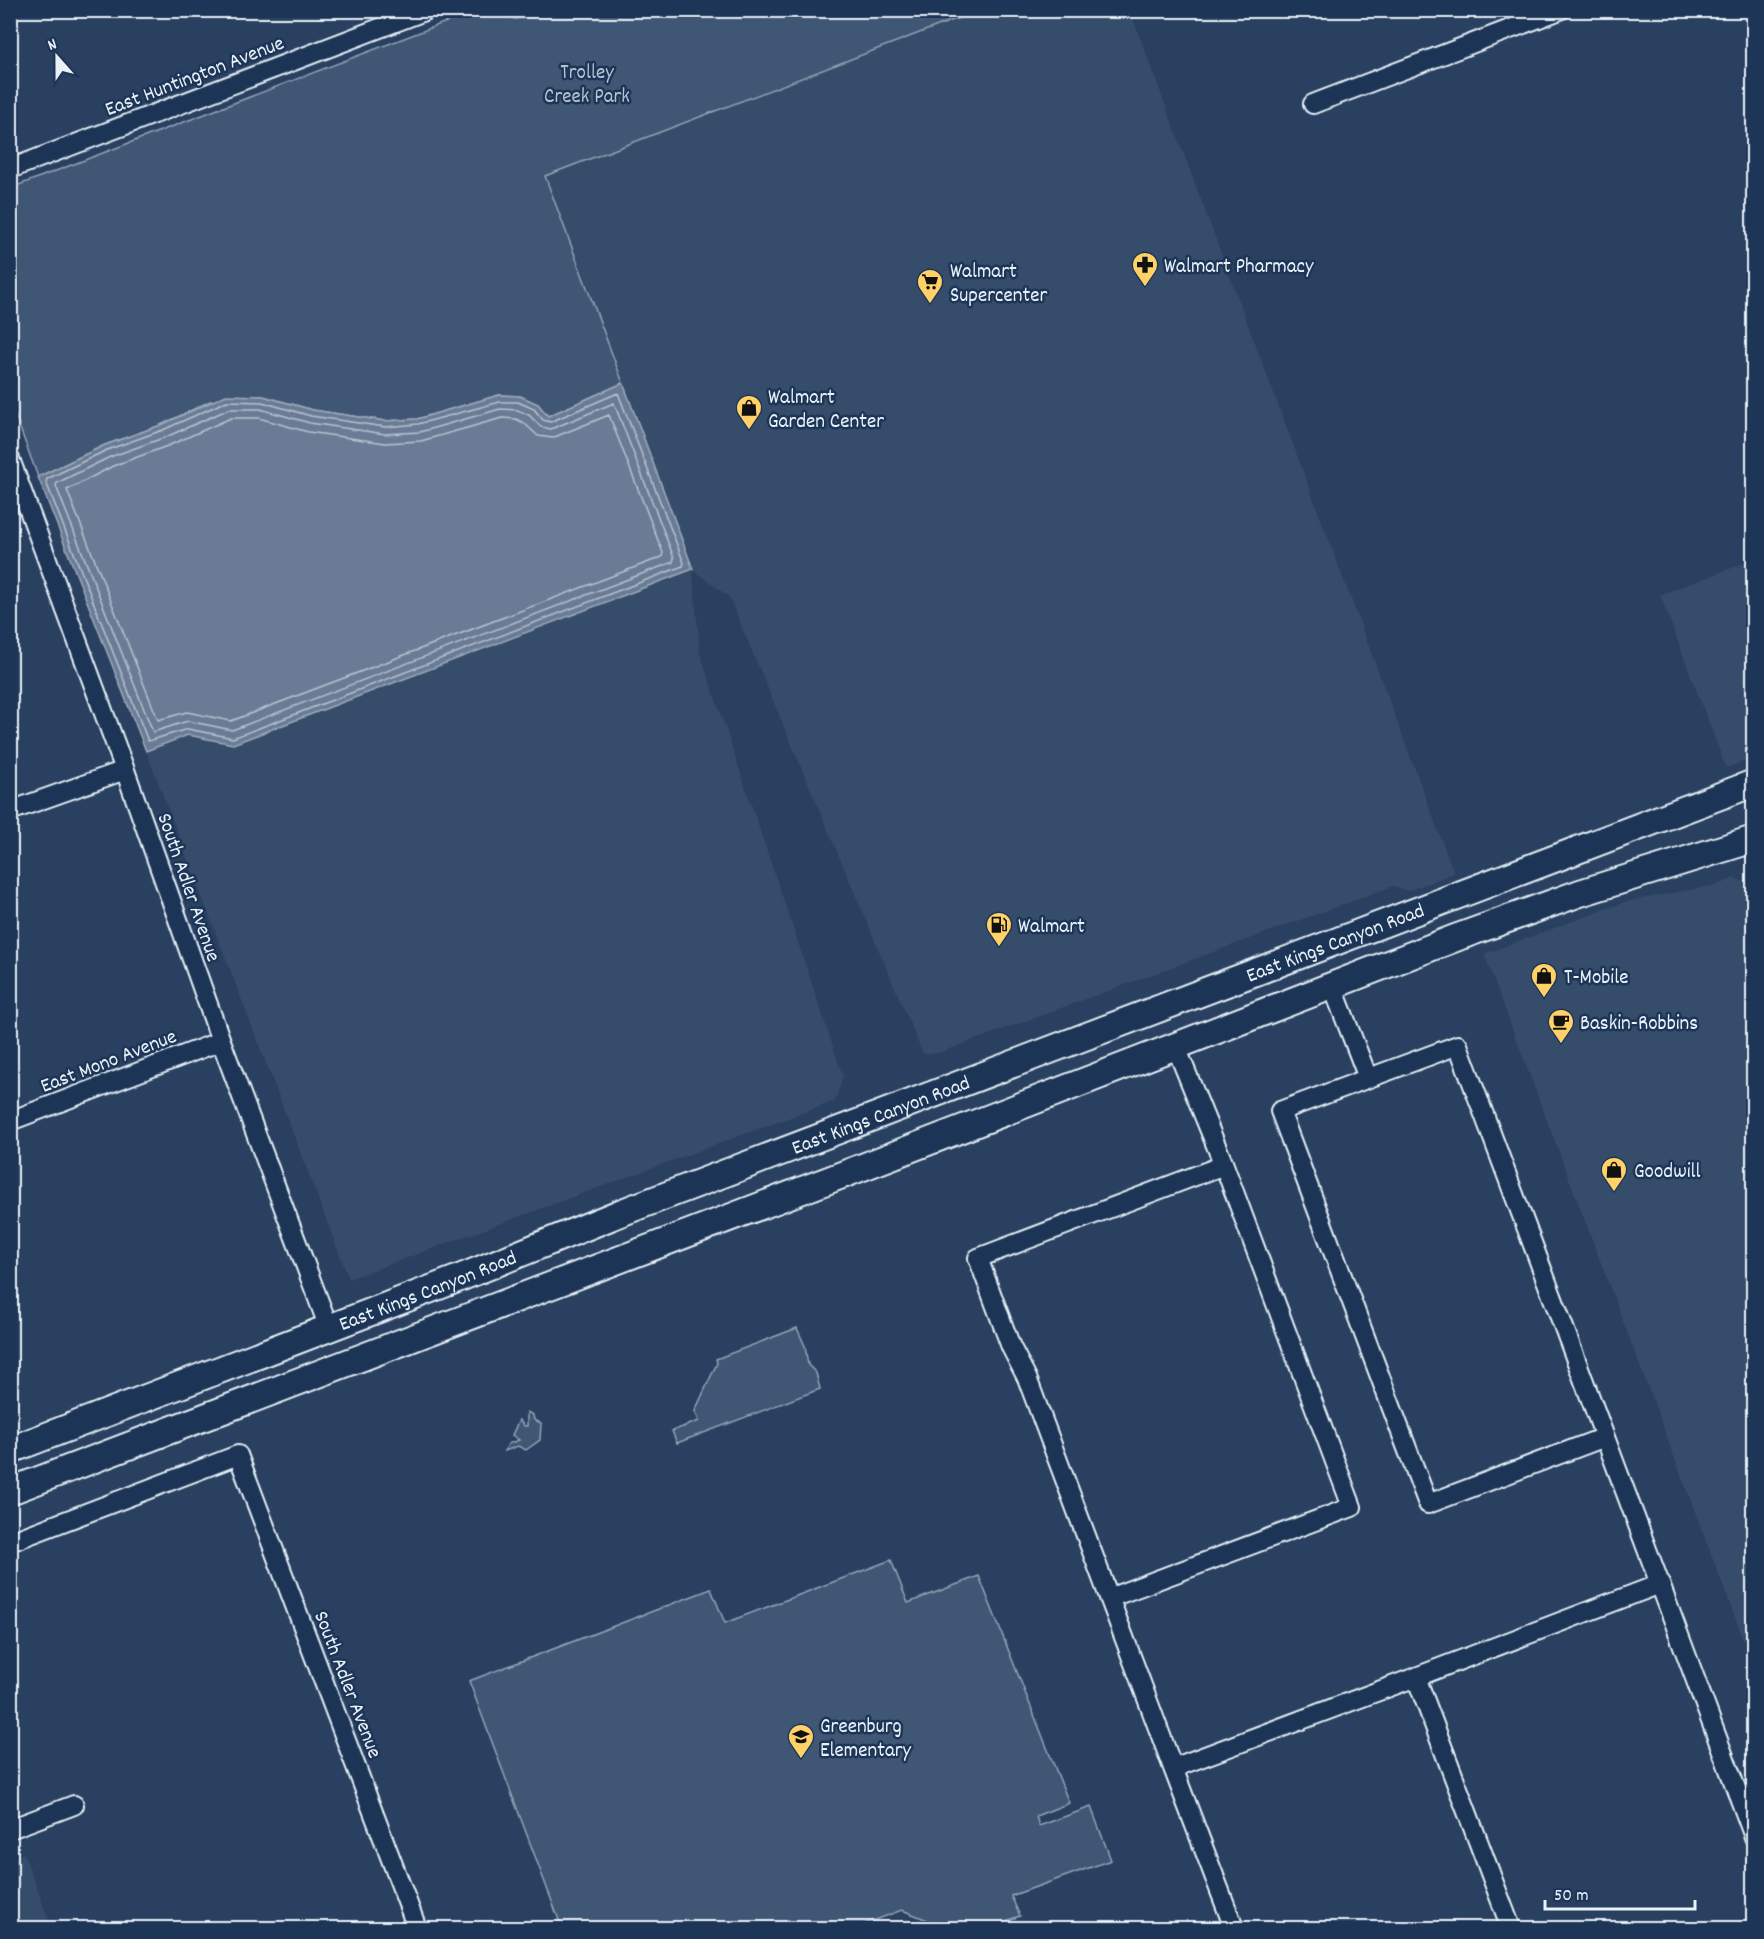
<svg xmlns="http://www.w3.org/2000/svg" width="1764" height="1939" viewBox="0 0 1764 1939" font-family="Dekko,sans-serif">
  <rect width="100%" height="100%" fill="#294061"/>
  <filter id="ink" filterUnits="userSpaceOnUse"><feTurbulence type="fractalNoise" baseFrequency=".0167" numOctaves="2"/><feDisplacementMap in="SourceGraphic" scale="12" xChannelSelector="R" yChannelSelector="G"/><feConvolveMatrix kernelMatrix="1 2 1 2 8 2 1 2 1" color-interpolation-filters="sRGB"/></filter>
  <g filter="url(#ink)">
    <path fill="#364d6b" d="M977,11H1130L1454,873L1407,891L1393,886L939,1053L923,1054L729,597L693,570L700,653L843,1076L835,1101L349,1279L146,751L188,735L233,744L693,569L545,176Z
      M1753,560V758L1726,768L1660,595Z
      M1734,878L1745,882L1754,879L1753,1665L1484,954L1625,902L1721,884Z
      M24,1853V1854L52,1928H11V1859Z"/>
    <path fill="#415774" stroke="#94a4b6" stroke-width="1.5" d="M575,10L977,11L545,176L623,383L548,416L538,404L520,396L499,395L417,419L385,421L313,410L263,396L210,401L161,425L105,445L38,477L11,404V188L475,11H506L509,17L515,19Z
      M797,1328L805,1346L808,1365L816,1373L820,1389L677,1443L672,1431L699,1421L695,1411L717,1363L716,1359Z
      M527,1412L533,1415L534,1420L541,1423L540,1440L526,1450L518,1446L505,1451L508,1444L519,1440L512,1435L519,1420L524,1426H527Z
      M891,1560L908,1603L979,1576L1069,1803L1036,1816L1039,1826L1091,1807L1111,1860L1011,1896L1020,1916C965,1936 955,1931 902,1910L854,1928H562L469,1681L711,1589L725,1623Z"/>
    <path fill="#6b7c95" stroke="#9dabbd" stroke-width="1.5" d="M623,383L693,569L233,744L188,735L146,751L38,477L105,445L161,425L226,395L263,396L313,410L385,421L417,419L499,395L520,396L538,404L548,416Z"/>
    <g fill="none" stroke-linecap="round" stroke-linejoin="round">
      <path stroke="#b6c2d0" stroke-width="1.5" d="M618,393L684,563L683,566L233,738L188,729L148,741L46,482L47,479L107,450L163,430L227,401L262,402L311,416L385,427L418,424L500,402H518L534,409L543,420L550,422Z
        M614,403L674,558L673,562L232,730L188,721L153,732L56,486L57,483L110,457L166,437L229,409H260L310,423L385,434L420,432L500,409L517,410L529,415L541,427L551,429Z
        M609,415L663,553L662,557L231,721L187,712L158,720L67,490L113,466L170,445L231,418H259L308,432L385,443L421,441L502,418L516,419L524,423L538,436L552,438Z"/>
      <defs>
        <path id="street" d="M1313,104L1560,10
          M10,169L427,10
          M10,459L125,770L221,1041L329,1328
          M10,811L125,770
          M1332,985L1368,1078
          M10,1121L221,1041
          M1224,1165L978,1258L1011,1347L1027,1378L1173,1768L1416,1677
          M10,1542L238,1455L417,1928
          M1660,1584L1754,1837
          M1109,1598L1352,1507L1224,1165L1176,1047
          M1173,1768L1234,1928
          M10,1829L74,1805
          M1511,1928L1416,1677L1660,1584L1458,1045L1280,1111L1428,1504L1605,1437"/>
        <g id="secondary">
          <path id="s1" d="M10,1450L457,1279L620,1213L1754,783"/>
          <path d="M10,1491L842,1175L1458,937L1580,893L1754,839"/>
        </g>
      </defs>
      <use href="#street" stroke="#e8f1f8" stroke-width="22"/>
      <use href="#secondary" stroke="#e8f1f8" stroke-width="30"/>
      <use href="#street" stroke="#1d3557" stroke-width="18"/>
      <use href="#secondary" stroke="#1d3557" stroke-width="26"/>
    </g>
  </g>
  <defs>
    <symbol id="pharmacy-pin" viewBox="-11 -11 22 30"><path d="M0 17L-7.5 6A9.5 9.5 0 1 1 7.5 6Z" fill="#ffd166" stroke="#1d3557"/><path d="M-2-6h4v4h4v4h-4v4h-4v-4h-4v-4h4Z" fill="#111"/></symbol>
    <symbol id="supermarket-pin" viewBox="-11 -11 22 30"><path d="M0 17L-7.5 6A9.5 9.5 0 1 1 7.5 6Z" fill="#ffd166" stroke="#1d3557"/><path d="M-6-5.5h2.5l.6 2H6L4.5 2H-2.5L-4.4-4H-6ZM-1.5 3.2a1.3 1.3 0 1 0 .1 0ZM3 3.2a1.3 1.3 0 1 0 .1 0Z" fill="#111"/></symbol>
    <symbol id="shop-pin" viewBox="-11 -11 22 30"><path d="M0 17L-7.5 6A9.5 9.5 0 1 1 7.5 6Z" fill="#ffd166" stroke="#1d3557"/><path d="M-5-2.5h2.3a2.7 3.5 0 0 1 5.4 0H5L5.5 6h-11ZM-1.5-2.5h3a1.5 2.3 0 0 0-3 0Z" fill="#111"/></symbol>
    <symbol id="fuel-pin" viewBox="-11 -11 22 30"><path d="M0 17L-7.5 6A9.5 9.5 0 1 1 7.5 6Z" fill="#ffd166" stroke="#1d3557"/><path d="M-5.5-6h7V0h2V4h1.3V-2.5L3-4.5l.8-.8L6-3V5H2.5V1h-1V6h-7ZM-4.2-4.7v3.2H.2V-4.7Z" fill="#111"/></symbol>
    <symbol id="cafe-pin" viewBox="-11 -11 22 30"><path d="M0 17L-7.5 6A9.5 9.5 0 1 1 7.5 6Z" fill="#ffd166" stroke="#1d3557"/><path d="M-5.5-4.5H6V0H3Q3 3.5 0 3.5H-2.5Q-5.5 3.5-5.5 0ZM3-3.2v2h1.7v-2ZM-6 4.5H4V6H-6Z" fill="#111"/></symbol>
    <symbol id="school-pin" viewBox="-11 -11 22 30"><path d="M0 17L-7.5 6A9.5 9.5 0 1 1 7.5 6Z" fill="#ffd166" stroke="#1d3557"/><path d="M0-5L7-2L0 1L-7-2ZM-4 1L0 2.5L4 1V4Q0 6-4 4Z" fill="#111"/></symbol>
  </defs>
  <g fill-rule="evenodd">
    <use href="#pharmacy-pin" x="1130" y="250" width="30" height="40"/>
    <use href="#supermarket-pin" x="915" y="267" width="30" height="40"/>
    <use href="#shop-pin" x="734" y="393" width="30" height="40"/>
    <use href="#fuel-pin" x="984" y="910" width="30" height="40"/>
    <use href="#shop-pin" x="1529" y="961" width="30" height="40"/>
    <use href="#cafe-pin" x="1546" y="1007" width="30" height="40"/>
    <use href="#shop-pin" x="1599" y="1155" width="30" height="40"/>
    <use href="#school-pin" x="786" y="1722" width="30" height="40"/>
  </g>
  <g text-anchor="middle" stroke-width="5" stroke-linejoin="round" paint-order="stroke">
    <g font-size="21" fill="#b6c3d0" stroke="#1d3557">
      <text x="587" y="78">Trolley<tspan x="587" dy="24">Creek Park</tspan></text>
    </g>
    <g font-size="21" fill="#e8f1f8" stroke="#1d3557">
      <text transform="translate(194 75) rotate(-21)" y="7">East Huntington Avenue</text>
      <text transform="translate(190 887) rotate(71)" y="7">South Adler Avenue</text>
      <text dy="7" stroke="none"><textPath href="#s1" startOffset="1419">East Kings Canyon Road</textPath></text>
      <text transform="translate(108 1060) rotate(-21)" y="7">East Mono Avenue</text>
      <text dy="7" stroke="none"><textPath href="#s1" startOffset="933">East Kings Canyon Road</textPath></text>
      <text dy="7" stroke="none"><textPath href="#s1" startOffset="447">East Kings Canyon Road</textPath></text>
      <text transform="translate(349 1684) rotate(69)" y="7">South Adler Avenue</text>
    </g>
    <g font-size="21" fill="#e8f1f8" stroke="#1d3557" text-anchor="start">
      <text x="1164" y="272">Walmart Pharmacy</text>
      <text x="950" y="277">Walmart<tspan x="950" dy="24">Supercenter</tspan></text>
      <text x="768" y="403">Walmart<tspan x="768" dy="24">Garden Center</tspan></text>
      <text x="1018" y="932">Walmart</text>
      <text x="1564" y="983">T-Mobile</text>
      <text x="1580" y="1029">Baskin-Robbins</text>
      <text x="1634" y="1177">Goodwill</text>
      <text x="820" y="1732">Greenburg<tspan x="820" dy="24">Elementary</tspan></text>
    </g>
  </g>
  <rect width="1764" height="1939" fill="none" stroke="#1d3557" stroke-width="36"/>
  <rect x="18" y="18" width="1728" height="1903" fill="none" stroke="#e8f1f8" stroke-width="2" filter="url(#ink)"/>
  <g transform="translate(57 57) rotate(339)" stroke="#1d3557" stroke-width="4.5" paint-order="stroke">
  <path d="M0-4.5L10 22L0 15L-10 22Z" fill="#e8f1f8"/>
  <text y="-9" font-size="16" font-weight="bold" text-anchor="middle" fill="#e8f1f8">N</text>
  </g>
  <path d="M1545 1900v9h150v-9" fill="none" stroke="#e8f1f8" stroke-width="3"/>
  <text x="1554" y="1900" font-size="18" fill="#e8f1f8" stroke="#1d3557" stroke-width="4.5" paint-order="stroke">50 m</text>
</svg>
